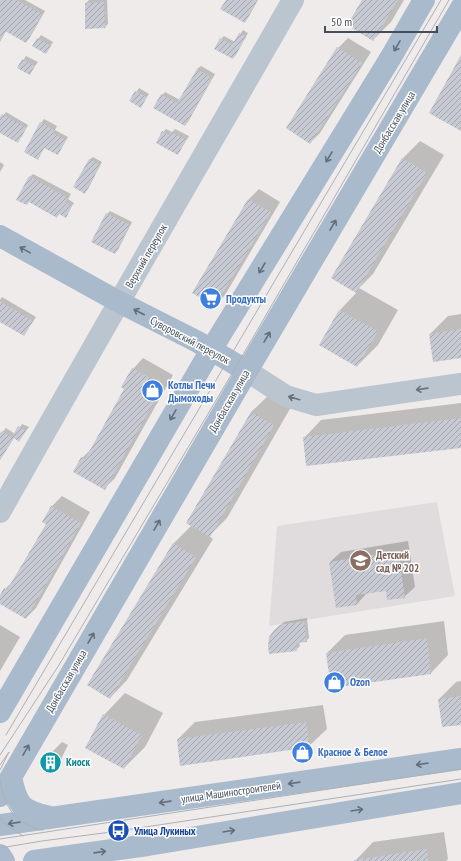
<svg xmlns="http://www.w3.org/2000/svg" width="461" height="861" viewBox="0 0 461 861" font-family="'PT Sans Narrow',sans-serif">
  <defs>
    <pattern id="building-hatch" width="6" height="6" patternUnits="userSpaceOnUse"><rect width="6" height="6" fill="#c7cad2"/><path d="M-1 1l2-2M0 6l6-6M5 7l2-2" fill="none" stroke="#a3a6ad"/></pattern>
  </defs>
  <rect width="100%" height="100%" fill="#efebeb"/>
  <path fill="#e0dcdd" d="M437,502L455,596L269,626L277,526Z"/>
  <path fill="#0003" d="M0,0H25L45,11L29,39L26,42L6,31L0,42Z
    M89,0H107L108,24L105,27L86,3Z
    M227,0H258L248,18L245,21Z
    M364,0H404L391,22L373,40Z
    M243,30L248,33L236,55L233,58L221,39L224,36L235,42Z
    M41,35L53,42L46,53L33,46Z
    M348,38L371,52L320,133L310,143L338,48Z
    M26,56L38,62L30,73L19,67Z
    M201,66L215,74L188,122L185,125L162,95L165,92L180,100L197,69Z
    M139,88L149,94L141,106L131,101Z
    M6,112L28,125L21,138L0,131V119Z
    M44,119L57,126L55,130L68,137L58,154L45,147L38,158L41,123Z
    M166,129L172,132L175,129L189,136L178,154L163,132Z
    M420,141L444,155L373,274L359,288L398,310L378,345L357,366L340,310L357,292L332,278L403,158Z
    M93,157L102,162L88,189L85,192L89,160Z
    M0,162L4,165L0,172Z
    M33,174L71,194L68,199L74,203L65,216L60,213L57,217L30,177Z
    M259,189L280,202L225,295L215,305L193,292L249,199Z
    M110,211L132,222L118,250L115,253L107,214Z
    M2,297L36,317L24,335L0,321V300Z
    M461,314V357L430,334L448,316Z
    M143,358L173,375L115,478L105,488L82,458L92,448L125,388L133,369Z
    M269,395L291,407L227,518L209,536L213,539L127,680L110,698L88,685L174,543L192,525L188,523L251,412Z
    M461,403V447L304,438L321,420Z
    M22,424L29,427L19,440L14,438L0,460V435L6,428L15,434Z
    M62,496L90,512L36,608L26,618L0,603V597L5,589L15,579L47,524L43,522L52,506Z
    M408,541L415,587L404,597L387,590L367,593L357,604L337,607L330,562L341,552Z
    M307,618L309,638L306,641L299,642L300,646L296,650L278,627L284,622Z
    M444,621L448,655L431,673L332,687L327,653L345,635Z
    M0,625L20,637L0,671Z
    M461,681V724L439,699L456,682Z
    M125,693L163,713L145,747L124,768L104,715Z
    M323,705L327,729L309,746L178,739L195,722Z
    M62,742L68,745L60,761L50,771L43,768L52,752Z
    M444,832L448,859L446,861H355L373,842Z"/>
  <path fill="url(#building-hatch)" d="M0,0H16L42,14L26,43L5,31L0,41Z
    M226,0H257L245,23L220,9Z
    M362,0H398L373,41L347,25Z
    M104,2L105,28L85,29V3Z
    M239,33L246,37L233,59L214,49L220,38L232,45Z
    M37,38L51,46L46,54L32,46Z
    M337,47L362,63L310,144L286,128Z
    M461,55V131L429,113Z
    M22,59L35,66L30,75L17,68Z
    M197,69L212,78L185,126L153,108L161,94L177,103Z
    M135,91L147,97L141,108L129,101Z
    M2,114L26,128L18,143L0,133V117Z
    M40,122L54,130L52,133L66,140L58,155L44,148L38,160L24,152Z
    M162,131L169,135L171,132L186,140L178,155L156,143Z
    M402,158L427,173L356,293L331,278Z
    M89,159L100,165L85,194L73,187Z
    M29,176L68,198L65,203L72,206L66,218L59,214L57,218L29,202L27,205L16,200Z
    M248,199L271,212L215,306L192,293Z
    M106,213L130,225L115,254L91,242Z
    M0,301L33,321L24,336L0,322Z
    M339,310L378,331L357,367L319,345Z
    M461,329V358L433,362L429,334Z
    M132,368L163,385L105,490L73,472L81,457L85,459L124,389L121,387Z
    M251,412L274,425L210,537L186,523Z
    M461,418V448L306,466L303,437Z
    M18,426L26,431L19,442L14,438L0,460V433L2,431L12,437Z
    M51,506L81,523L26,619L0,604V595L4,588L7,590L46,524L42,522Z
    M173,543L196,557L110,699L87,685Z
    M398,551L405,598L387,600L386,591L356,595L357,605L336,608L329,562Z
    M304,621L307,642L296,643L297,651L269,654L268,646L269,637L274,630L280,625Z
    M427,638L431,674L331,688L326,653Z
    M461,696V725L442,727L438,699Z
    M103,714L142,735L124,769L85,748Z
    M306,722L310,747L180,766L177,739Z
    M51,752L58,756L50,773L42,768Z
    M427,849L428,861H354V860Z"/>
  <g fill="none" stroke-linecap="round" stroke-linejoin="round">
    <path stroke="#bbc5cf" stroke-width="22" d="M247,371L286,396L316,405L461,384
      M0,512C96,340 195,171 293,0"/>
    <path stroke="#a9bacc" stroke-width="22" d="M0,236L119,302L198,342L247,371
      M0,712L211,350L391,57L424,0
      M11,777C17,806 22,811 50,817
      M0,796L247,371L461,8
      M0,825L461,759
      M0,855L4,861
      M34,861L148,845L461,793"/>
    <path stroke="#adb0b6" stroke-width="1" d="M6,735L441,0
      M0,755L59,665L237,365L449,0
      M0,765L9,752L0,770
      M0,781C4,801 9,815 28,825C33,827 37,830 43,830
      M0,817L5,824L23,836
      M0,839L461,769
      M0,848L42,841L119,831L461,779"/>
  </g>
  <defs><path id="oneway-shaft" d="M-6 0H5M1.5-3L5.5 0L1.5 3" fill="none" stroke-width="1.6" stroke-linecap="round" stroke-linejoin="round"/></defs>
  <g stroke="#626e7c">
    <use href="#oneway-shaft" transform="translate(397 46) rotate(120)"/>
    <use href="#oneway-shaft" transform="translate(329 157) rotate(121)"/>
    <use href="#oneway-shaft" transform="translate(333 225) rotate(-59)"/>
    <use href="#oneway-shaft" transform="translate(25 250) rotate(-151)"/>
    <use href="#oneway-shaft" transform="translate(262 268) rotate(121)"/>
    <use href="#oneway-shaft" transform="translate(139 312) rotate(-153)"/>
    <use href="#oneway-shaft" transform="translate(267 337) rotate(-59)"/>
    <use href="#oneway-shaft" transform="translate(173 415) rotate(120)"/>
    <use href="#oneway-shaft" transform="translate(157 525) rotate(-60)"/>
    <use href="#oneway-shaft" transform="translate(91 638) rotate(-60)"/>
    <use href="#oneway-shaft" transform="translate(26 750) rotate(-60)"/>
    <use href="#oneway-shaft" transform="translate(422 764) rotate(172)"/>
    <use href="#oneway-shaft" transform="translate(294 783) rotate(172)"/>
    <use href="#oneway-shaft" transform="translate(165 802) rotate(172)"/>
    <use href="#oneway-shaft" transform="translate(357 810) rotate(-9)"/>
    <use href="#oneway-shaft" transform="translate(14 823) rotate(172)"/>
    <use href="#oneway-shaft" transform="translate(229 831) rotate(-9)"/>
    <use href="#oneway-shaft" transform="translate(100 852) rotate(-8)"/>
  </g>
  <g stroke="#67727c">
    <use href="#oneway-shaft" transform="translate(422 389) rotate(172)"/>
    <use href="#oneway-shaft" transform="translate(294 398) rotate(-164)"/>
  </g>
  <defs>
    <symbol id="supermarket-disc" viewBox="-11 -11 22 22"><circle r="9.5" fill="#3f7fe0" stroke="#fff"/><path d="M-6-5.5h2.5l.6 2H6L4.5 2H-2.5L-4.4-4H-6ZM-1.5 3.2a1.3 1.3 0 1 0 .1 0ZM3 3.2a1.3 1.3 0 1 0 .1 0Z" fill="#fff"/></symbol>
    <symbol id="shop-disc" viewBox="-11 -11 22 22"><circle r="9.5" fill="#3f7fe0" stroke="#fff"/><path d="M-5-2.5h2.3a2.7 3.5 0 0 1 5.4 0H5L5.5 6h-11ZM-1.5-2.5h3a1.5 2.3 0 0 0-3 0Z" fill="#fff"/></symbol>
    <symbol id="school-disc" viewBox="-11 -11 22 22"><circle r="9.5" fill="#8d6e63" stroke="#fff"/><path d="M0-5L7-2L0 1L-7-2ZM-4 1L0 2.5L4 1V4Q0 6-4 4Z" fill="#fff"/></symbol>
    <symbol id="building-disc" viewBox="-11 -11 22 22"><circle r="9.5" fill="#0f9aa8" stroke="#fff"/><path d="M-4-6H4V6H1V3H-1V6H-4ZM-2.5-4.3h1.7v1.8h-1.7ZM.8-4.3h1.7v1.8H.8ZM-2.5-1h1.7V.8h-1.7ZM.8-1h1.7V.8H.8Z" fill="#fff"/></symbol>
    <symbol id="bus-disc" viewBox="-11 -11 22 22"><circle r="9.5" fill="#1a4fb4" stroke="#fff"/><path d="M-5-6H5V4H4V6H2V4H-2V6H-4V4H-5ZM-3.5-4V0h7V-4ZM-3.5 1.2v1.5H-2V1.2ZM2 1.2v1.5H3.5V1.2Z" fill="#fff"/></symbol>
  </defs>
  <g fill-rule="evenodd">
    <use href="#supermarket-disc" x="198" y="286" width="25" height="25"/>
    <use href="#shop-disc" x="140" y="378" width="25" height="25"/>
    <use href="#school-disc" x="348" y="548" width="25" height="25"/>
    <use href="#shop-disc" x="322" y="670" width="25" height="25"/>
    <use href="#shop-disc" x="290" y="740" width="25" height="25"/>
    <use href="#building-disc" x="38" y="750" width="25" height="25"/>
    <use href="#bus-disc" x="106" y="818" width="25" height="25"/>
  </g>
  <g text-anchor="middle" stroke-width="3" stroke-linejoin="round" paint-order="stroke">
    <g font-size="11" fill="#434e59" stroke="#fff">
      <text transform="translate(394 122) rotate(-59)" y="4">Донбасская улица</text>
      <text transform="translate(146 256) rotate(-60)" y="4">Верхний переулок</text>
      <text transform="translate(190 340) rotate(28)" y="4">Суворовский переулок</text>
      <text transform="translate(229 401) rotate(-60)" y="4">Донбасская улица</text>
      <text transform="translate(66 681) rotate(-60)" y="4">Донбасская улица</text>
      <text transform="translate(231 792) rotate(-8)" y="4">улица Машиностроителей</text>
    </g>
    <g font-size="11" font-weight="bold" fill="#366cbe" stroke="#fff" text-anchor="start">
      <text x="226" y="303">Продукты</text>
      <text x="168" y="389">Котлы Печи<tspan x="168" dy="13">Дымоходы</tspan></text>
      <text x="350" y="686">Ozon</text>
      <text x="318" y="756">Красное &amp; Белое</text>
    </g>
    <g font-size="11" font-weight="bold" fill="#785e54" stroke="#fff" text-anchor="start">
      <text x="376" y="559">Детский<tspan x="376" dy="13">сад № 202</tspan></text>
    </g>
    <g font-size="11" font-weight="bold" fill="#0d838f" stroke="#fff" text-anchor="start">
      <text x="66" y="766">Киоск</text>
    </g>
    <g font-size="11" font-weight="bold" fill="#164399" stroke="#fff" text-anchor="start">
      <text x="134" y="835">Улица Лукиных</text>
    </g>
  </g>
  <path d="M325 26v6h112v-6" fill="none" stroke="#434e59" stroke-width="2"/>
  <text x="331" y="26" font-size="12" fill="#434e59" stroke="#ffffff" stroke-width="3" paint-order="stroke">50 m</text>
</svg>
